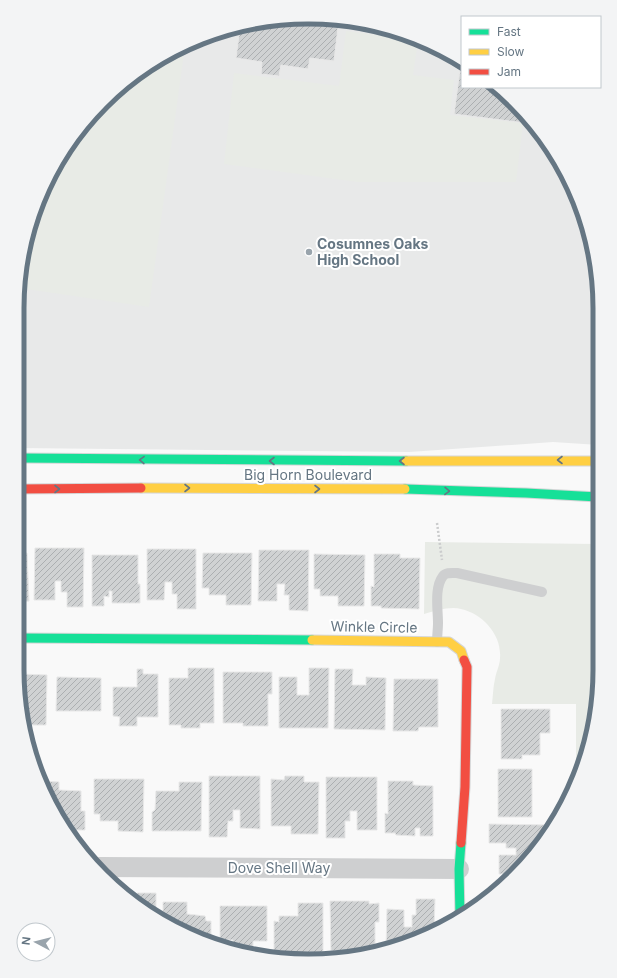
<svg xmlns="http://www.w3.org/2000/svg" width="617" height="978" viewBox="0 0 617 978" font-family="Inter,sans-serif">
  <defs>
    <pattern id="building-hatch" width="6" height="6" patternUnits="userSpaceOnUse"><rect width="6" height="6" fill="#d0d2d3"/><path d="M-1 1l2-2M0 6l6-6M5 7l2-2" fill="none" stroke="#acafb1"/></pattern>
  </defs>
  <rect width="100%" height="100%" fill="#f9f9f9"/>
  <path fill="#e8e9e9" d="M328,18L384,27L438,47L462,62V87H496L528,116L570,179L590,233L599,289V445L553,442L409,452L18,448L19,271L39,197L77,131L116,89L163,56L215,32L271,19Z"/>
  <path fill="#e8ebe6" d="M346,31L418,40L413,75L454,80L450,115L523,123L516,182H358L224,164L234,73L339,86Z
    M185,46L149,307L19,288V271L39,197L77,131L116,89L163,56Z
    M425,542L598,544V707L578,781L576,785V704H492C493,696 493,687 495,679C496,672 500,665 500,658C502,635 483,614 461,609C450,606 435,611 424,614Z"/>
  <path fill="url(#building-hatch)" stroke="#e8e8e8" d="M328,18L339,19L334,61L310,58L308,69L281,65L279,76L261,74L262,62L236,58L240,27L271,19Z
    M461,62L462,87H496L528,116L533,124L454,114Z
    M35,548H84L83,607H67V592H61V581H55V600H34Z
    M147,549H196V609H177V594H172V582H165L164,600H147Z
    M259,550H309L308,611L289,610V595H284L285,584H277V601H258Z
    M18,553H27L29,601L17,602Z
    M203,553H252L251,605H226V595H209V588H202Z
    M314,554L365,555L364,606H338V596H320V589H314Z
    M374,554H400V558H420L419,609L381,608V606H371V586L374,587Z
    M92,555H138V584H140V603H112V591H109V597L104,596V606H92Z
    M188,668H214V723H200V728H181V725H169V678H188Z
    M309,668H329L328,728H279V677H297V695H309Z
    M137,669H143V674H158V717H137V726H119L120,717L113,716V687H137Z
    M335,669H353L352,685H366V677L386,678L385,730L334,729Z
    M223,672H272V694H268V726H243V723H223Z
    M18,674L47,675L46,725H26Z
    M57,677L101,678V711H56Z
    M394,679H438V727H419L418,731H393Z
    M501,709H550V733H540V755H522V759H501Z
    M498,769H532V817H498Z
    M209,776H260V829L240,828V810H233V821H228L227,837H209Z
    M285,776H304V782H319L318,834H291V826H271V779L284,780Z
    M326,777H377V830H357V811H350V821H345V838H326Z
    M94,779H144L143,832L118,831V821H100V814H94Z
    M41,781L59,782V790L81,791V811H85V830H65Z
    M388,781H413V785L433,786V836H420V828H415V836L396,835L395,833H385V813L388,814Z
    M179,782H202L201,831H152V812L155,810L156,791H179Z
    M489,824L550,825V829L540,847L511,874H499V855H516V848H506V843H489Z
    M496,880H505L496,888Z
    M137,893H156V914L137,904Z
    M416,899H435L434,928L386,950L387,909L404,910V927H412V915H416Z
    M330,901H369V904L379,903V922H375V951H331Z
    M163,902H187V914L205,916L206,921H211V944L163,918Z
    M298,903H323V956L274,955V921L279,922V916H298Z
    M220,906H267V941H253V949H238L233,948V940H220Z"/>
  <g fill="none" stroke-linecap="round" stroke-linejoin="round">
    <defs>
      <path id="fast" d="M18,458L406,461
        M405,489L526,493L598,497
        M17,638L312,640
        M460,917L459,869L461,843"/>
      <path id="slow" d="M406,461H599
        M141,488L405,489
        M312,640L449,642L461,651L464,660"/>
      <path id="jam" d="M18,489L141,488
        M461,843L465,787L467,667L464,660"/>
    </defs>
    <use href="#fast" stroke="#d5d6d7" stroke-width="11"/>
    <use href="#slow" stroke="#d5d6d7" stroke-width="11"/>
    <use href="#jam" stroke="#d5d6d7" stroke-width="11"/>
    <path stroke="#cbcccd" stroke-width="2.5" stroke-dasharray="2 2" stroke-linecap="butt" d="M437,523L442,560"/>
    <path stroke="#cecfd0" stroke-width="10" d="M437,642C437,636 438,629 438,623C438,609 434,588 443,576C446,572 452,573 457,573L542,592"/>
    <path stroke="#cecfd0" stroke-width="20" d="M99,867L459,869"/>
    <use href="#fast" stroke="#16e098" stroke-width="9"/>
    <use href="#slow" stroke="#ffcf43" stroke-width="9"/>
    <use href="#jam" stroke="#f24e42" stroke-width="9"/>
  </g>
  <defs><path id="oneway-chevron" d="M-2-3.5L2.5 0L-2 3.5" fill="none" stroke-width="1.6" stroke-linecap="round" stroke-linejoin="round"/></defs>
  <g stroke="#657683">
    <use href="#oneway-chevron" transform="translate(142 460) rotate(-179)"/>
    <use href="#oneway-chevron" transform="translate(560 460) rotate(180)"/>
    <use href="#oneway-chevron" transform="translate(272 461) rotate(-180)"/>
    <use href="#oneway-chevron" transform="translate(402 461) rotate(-180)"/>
    <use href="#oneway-chevron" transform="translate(187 488)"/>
    <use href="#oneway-chevron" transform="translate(57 489)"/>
    <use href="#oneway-chevron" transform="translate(317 489)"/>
    <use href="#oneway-chevron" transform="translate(447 491) rotate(1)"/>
  </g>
  <circle fill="#99a4ac" stroke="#fff" stroke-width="1.5" cx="309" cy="252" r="4"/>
  <g text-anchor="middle" stroke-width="4" stroke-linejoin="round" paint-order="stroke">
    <g font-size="14" font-weight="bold" fill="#657683" stroke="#fff" text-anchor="start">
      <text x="317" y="249">Cosumnes Oaks<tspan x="317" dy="16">High School</tspan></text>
    </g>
    <g font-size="14" fill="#657683" stroke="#fff">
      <text x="308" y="480">Big Horn Boulevard</text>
      <text transform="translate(374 627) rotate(1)" y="5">Winkle Circle</text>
      <text x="279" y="873">Dove Shell Way</text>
    </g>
  </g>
  <path d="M0 0H617V978H0ZM308 24H309A284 284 0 0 1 593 308V670A284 284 0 0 1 309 954H308A284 284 0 0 1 24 670V308A284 284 0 0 1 308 24Z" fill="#f3f4f5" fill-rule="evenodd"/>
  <path fill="none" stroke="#657683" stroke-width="5" d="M308 24H309A284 284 0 0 1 593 308V670A284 284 0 0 1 309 954H308A284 284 0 0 1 24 670V308A284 284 0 0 1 308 24Z"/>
  <rect x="461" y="16" width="140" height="72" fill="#ffffff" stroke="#c1c8cd"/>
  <rect x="469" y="29" width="20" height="6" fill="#16e098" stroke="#c1c8cd"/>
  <text x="497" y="36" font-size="12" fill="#657683">Fast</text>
  <rect x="469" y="49" width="20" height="6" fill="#ffcf43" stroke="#c1c8cd"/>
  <text x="497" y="56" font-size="12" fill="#657683">Slow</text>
  <rect x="469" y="69" width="20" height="6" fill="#f24e42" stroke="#c1c8cd"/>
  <text x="497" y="76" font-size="12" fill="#657683">Jam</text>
  <g transform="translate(36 942) rotate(277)"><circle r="19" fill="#ffffff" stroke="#c1c8cd"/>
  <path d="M0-3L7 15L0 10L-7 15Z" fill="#99a4ac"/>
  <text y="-6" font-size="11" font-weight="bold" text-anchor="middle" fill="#657683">N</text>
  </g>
</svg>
